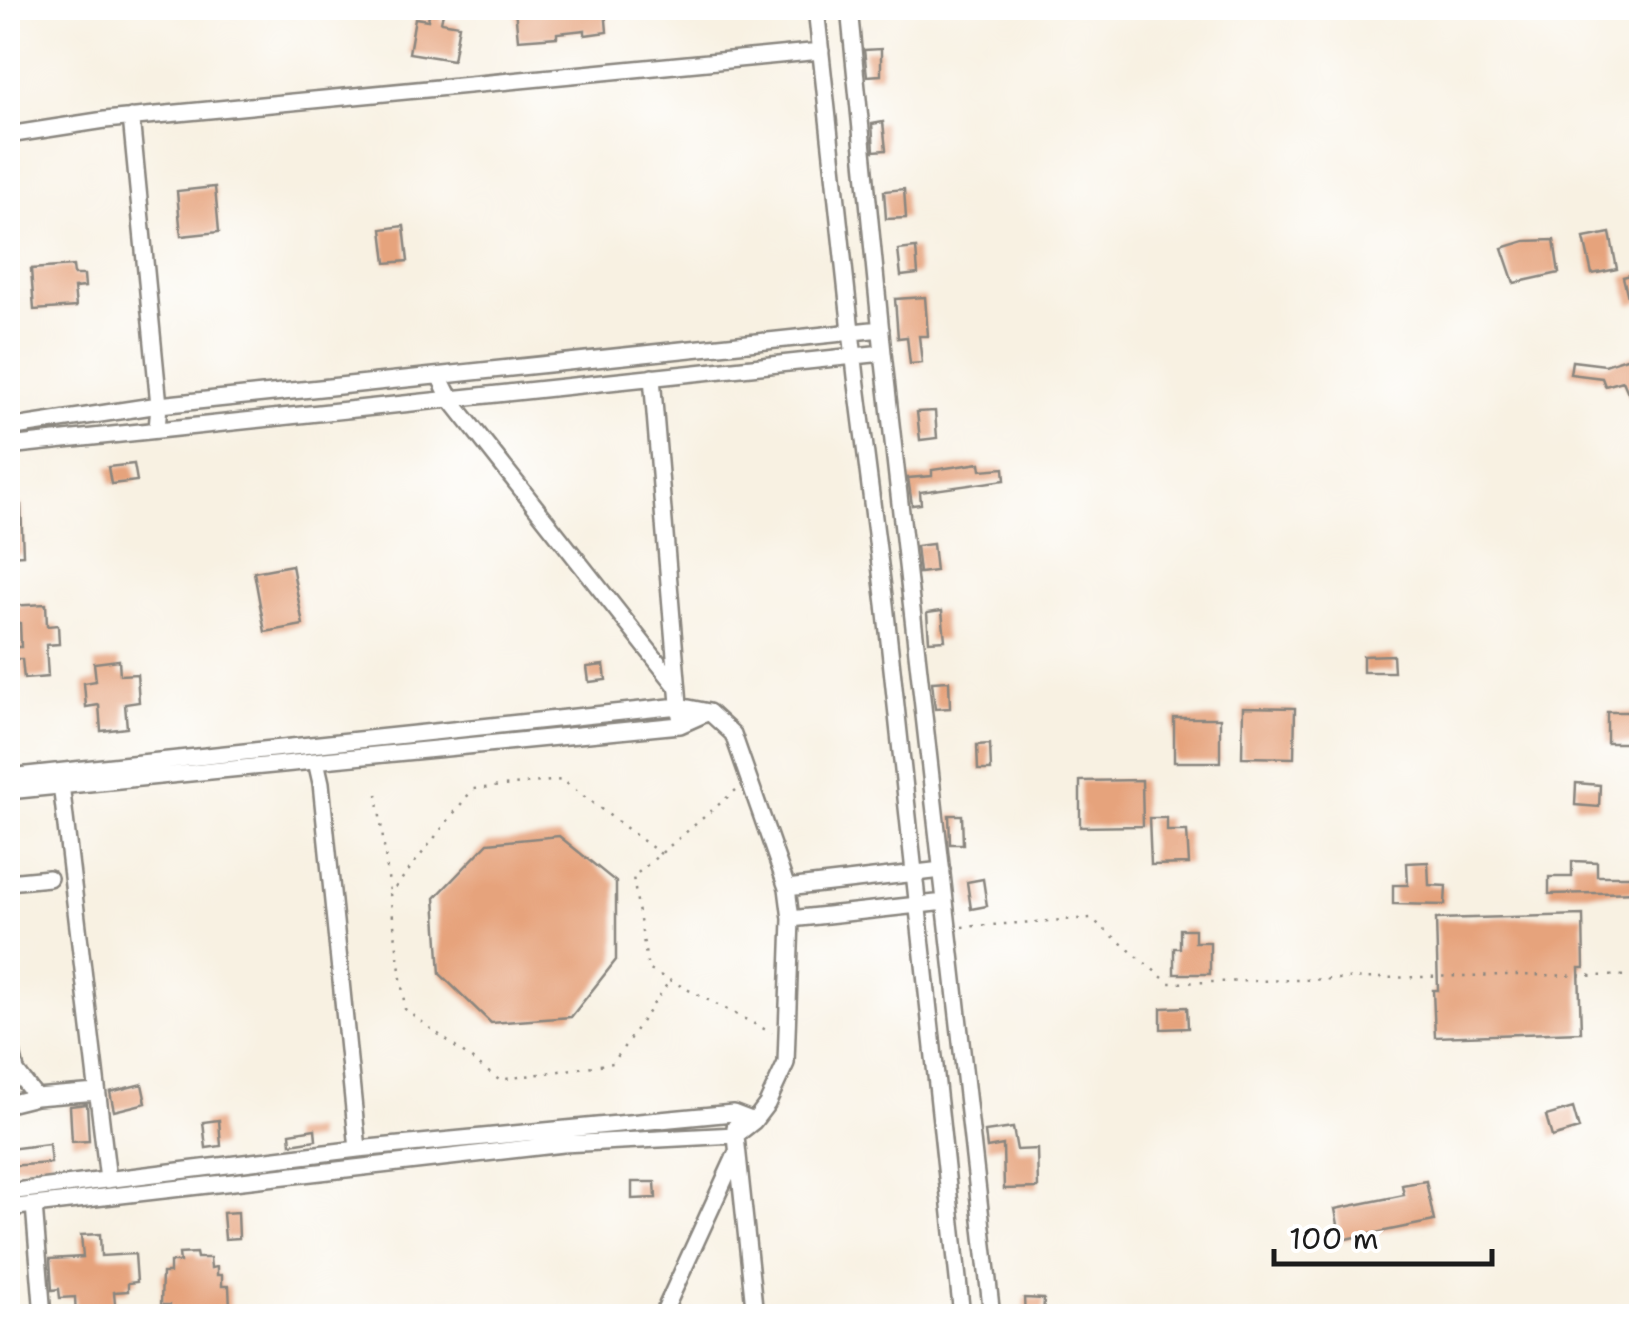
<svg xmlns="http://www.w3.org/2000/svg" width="1649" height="1324" viewBox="0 0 1649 1324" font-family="'Shantell Sans',sans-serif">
  <rect width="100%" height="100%" fill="#fff"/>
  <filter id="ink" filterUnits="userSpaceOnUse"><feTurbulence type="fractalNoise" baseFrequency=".01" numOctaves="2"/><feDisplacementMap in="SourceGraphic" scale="20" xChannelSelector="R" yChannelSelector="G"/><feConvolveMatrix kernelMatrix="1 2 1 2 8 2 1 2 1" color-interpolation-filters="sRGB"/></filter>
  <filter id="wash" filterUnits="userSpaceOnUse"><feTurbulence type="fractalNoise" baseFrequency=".0048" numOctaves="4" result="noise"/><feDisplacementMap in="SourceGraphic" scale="40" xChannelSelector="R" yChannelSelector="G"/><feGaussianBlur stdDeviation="2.25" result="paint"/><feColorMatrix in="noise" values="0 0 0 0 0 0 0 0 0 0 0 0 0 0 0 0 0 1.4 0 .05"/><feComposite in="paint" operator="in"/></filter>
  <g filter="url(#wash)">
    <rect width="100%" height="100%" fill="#f8f1e2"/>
    <g id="blocks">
      <path fill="#e6a37b" d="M430,8H444L441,22L459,25L453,60L409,53L415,18L428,20Z
        M515,8H605L607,32L585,35V30L557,33V37L518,40Z
        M881,49V75L867,76L864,50Z
        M883,122L886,150L874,151L872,124Z
        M215,187L219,232L181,236L177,191Z
        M904,189L906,218L886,219L884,191Z
        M404,226L408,261L386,263L382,229Z
        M1610,233L1617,269L1592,274L1584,238Z
        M1554,240L1559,273L1514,283L1502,248L1525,241Z
        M916,248L918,274L901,276L898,250Z
        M73,266L74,275H84L85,287L74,288L76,307L34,310L31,269Z
        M1642,272V302L1630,305L1623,277Z
        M925,297L928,336H919L922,363L910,364L907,337L898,338L895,299Z
        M1642,353V425L1623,381L1605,386L1602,378L1570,374L1572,361L1605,365Z
        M935,411L937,438L920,440L917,412Z
        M980,463L981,470L1004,468L1005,480L920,492L921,504L912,505L908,478L932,476V470Z
        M134,464L137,481L111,484L108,467Z
        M21,505L23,555L8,556V506Z
        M933,544L936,571L919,573L916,546Z
        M292,565L303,625L265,632L254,572Z
        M46,604L47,626L58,625L59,644L46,645L48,677L24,679L22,659H16L15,647H21L20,623L8,622V606Z
        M942,611L945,640L929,641L927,613Z
        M1393,655L1394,672H1363V656Z
        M119,660L120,675L137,674L139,702L125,704L127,728L101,731L99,705L86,707L84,683L96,681L94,663Z
        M604,665L606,680L589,682L587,667Z
        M949,681L950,708L935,709L932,682Z
        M1243,707L1295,708L1294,758L1242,757Z
        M1607,712H1637L1636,743H1607Z
        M1174,718H1220V762H1174Z
        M990,744L991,770H978L977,745Z
        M1142,780L1143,826L1080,827V781Z
        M1576,783L1600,785L1599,807L1575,805Z
        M949,815H962L963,844H950Z
        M1149,818H1167V831H1187L1189,864L1151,865Z
        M559,836L616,882V960L571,1017L491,1023L440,974L435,898L488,843Z
        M1572,861L1597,862V876H1642V892L1549,894V877H1572Z
        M1428,862L1429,885L1446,886L1445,905L1393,904V885H1408L1407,863Z
        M983,879L987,906L971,909L967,882Z
        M1583,915L1584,968H1579L1581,1032L1435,1037L1433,990H1438L1436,919Z
        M1180,929H1195V942H1210V974H1174V948H1180Z
        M1187,1007L1188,1028L1161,1029V1008Z
        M142,1084L146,1103L114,1111L110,1092Z
        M87,1104L89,1141L72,1142L70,1106Z
        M1573,1108L1579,1129L1552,1137L1546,1116Z
        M219,1120L221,1146L206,1148L203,1122Z
        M1013,1128L1017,1150L1037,1149L1038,1188L1004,1189L1003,1145L987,1148L985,1132Z
        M315,1129L316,1140L291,1144L290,1133Z
        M49,1144L51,1163L8,1166V1149Z
        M1426,1181L1434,1221L1341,1240L1335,1209L1404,1195L1402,1185Z
        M632,1182H655L656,1198L632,1199Z
        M238,1212L239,1238L225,1239L223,1213Z
        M100,1234L101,1256L135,1254L137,1282L128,1283V1291L114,1292L116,1316H76L75,1297L60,1298L59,1289L52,1290L50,1259L83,1257L81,1235Z
        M196,1253L197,1258H210L211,1268L217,1267V1275H222V1286H229L230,1308L219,1309V1316H170V1305H161L162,1273H170V1262H180L179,1254Z
        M1024,1298L1044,1299L1043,1316H1025Z"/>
    </g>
  </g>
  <g filter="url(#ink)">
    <use href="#blocks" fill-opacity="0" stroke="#8a867f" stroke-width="2.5"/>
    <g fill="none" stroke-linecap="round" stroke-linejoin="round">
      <defs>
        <path id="minor" d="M816,8L856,377L885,604L962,1316
          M849,8L883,353L992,1316
          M131,117L159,405L157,429
          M8,135L105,120L821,51
          M439,376L451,400L675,684
          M652,377L680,716
          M8,428L159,405L881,329
          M8,446L883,353
          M316,761L321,783L358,1149
          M8,777L679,706L709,712L733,734L787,888L791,919L786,1063L767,1104L754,1121L736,1135L563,1144L8,1208
          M61,784L108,1180
          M8,791L680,725L709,712
          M8,882L49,878
          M787,888L942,870
          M791,919L945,902
          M8,1030L16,1071L36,1097
          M8,1104L36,1097L97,1092
          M735,1127L755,1316
          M8,1192L358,1149L733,1113L754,1121
          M34,1205L43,1316
          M662,1316L737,1152"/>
      </defs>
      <use href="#minor" stroke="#8a867f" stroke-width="20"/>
      <path stroke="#8a867f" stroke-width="2.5" stroke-dasharray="2.5 8" stroke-linecap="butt" d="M736,790L633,877L648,969L772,1033
        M377,794L390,892
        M661,854L562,780L473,789L390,894L405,1009L499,1080L613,1063L670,980
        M962,927L1091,918L1169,983L1504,975L1642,976"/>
      <use href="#minor" stroke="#fff" stroke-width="15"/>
    </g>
  </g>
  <rect width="1649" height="1324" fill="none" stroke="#fff" stroke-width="40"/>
  <path d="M1274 1249v15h218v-15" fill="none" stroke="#1c1c1c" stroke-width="5"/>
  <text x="1289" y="1249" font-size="30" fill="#1c1c1c" stroke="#ffffff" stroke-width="8" paint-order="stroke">100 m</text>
</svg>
